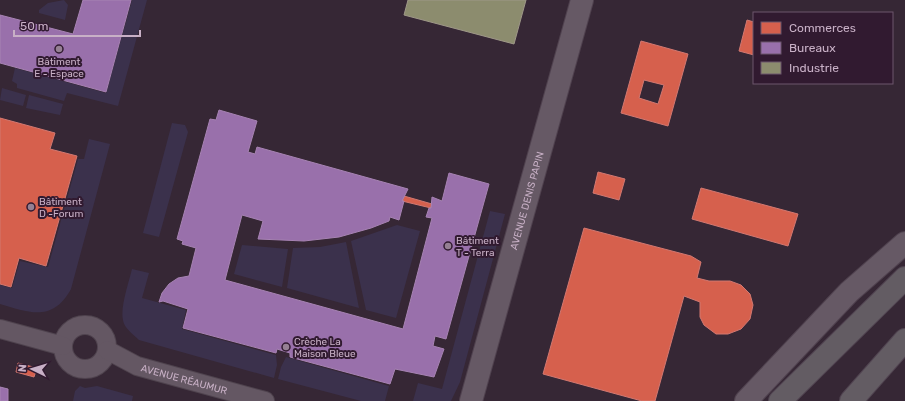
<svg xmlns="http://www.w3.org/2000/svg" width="905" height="401" viewBox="0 0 905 401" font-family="Rubik,sans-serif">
  <rect width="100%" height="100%" fill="#362735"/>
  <path fill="#3b314c" d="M64,0L68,5L65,20L39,13V10L48,3Z
    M132,0H147L118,106L67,93L64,101L17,88V84L12,81L15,68L106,93Z
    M2,88L26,95L23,106L0,100Z
    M29,95L63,104L60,115L26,108Z
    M172,123L185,125L188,132L159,237L143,233Z
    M89,139L110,144L71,289C53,322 30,313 0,304V285L12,288L20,261L48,267L78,159H84Z
    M490,211L505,214L460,382L451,401H413L418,383L442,389Z
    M397,225L420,231L396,318L366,310L351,241Z
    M346,242L359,308L287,288L293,248L320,247Z
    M242,245L288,249L282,287L234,274Z
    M132,269L149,273L142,298L186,310L182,329L276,355L277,365L274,378L139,340C133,334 124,328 123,320C120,307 129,282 132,269Z
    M286,357L389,386L385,401H361L278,379L281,367Z
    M80,386L85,388L97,386L133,396L132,401H73L75,391Z"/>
  <path fill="#d6604d" stroke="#d27871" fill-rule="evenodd" d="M747,20L754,22V55L739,51Z
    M641,41L688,54L668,126L621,113ZM644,80L664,85L658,104L639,98Z
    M0,118L55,133L50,149L77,156L46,266L19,258L11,287L0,284Z
    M598,172L625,179L619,200L593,193Z
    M701,188L798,214L788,246L692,219Z
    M404,196L432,204L431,208L402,201Z
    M584,228L691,256L701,262L697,278L709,281H730L741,285L750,294L753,305L750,319L741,329L728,334H716L704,325L700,317V302L684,296L655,401H642L543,374Z
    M18,363L37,368L34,377L16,372Z"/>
  <path fill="#9970ab" stroke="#a783b3" d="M83,0H131L106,92L0,63V15L73,34Z
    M219,110L257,121L248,152L255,154L257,147L408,189L402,201H404L399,220L390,217L389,221L371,228L339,237L304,241L258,239L263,221L242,215L225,280L403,329L432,218L426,217L429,208H431L432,197L442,201L449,173L489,184L446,339L435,336L433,346L444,349L434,377L395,369L390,384L290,357V353L277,349L276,353L183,328L188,309L163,301L159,302L162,293L169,284L178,278L189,276L196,248L182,244L183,241L177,239L210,119L216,120Z
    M0,387L8,389V401H0Z"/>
  <path fill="#8c8c6e" stroke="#9e9788" d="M408,0H526L514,44L404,15Z"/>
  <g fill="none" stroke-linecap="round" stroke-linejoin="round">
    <defs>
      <g id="minor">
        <circle cx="85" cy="347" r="22"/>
        <path d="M0,329L63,346"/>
        <path id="s1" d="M107,350L137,366L265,401"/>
      </g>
      <g id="major">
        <path id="s2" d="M471,401L582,0"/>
        <path d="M746,401L849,292L905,243"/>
      </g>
      <path id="highway" d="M780,401L905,278
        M851,401L905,340"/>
    </defs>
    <use href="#minor" stroke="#4f434e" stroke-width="20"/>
    <use href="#major" stroke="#50424f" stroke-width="24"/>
    <use href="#highway" stroke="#514451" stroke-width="24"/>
    <use href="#minor" stroke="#645763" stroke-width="18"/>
    <use href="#major" stroke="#665965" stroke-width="22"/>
    <use href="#highway" stroke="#635c63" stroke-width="22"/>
  </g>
  <g fill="#958093" stroke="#311a30" stroke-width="1.5">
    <circle cx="59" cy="49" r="4"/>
    <circle cx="31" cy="207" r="4"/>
    <circle cx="448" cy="246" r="4"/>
    <circle cx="286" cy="347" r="4"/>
  </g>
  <g text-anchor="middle" stroke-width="4" stroke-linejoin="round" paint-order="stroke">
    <g font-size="10" fill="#c8b0c6" stroke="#311a30" text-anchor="start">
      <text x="59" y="65" text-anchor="middle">Bâtiment<tspan x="59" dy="12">E - Espace</tspan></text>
      <text x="39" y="205">Bâtiment<tspan x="39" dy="12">D -Forum</tspan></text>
      <text x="456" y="244">Bâtiment<tspan x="456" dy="12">T - Terra</tspan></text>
      <text x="294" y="345">Crèche La<tspan x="294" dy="12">Maison Bleue</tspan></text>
    </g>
    <g font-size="10" fill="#c8b0c6" stroke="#311a30">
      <text dy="4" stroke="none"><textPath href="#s2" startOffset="208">AVENUE DENIS PAPIN</textPath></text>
      <text dy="4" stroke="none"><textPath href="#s1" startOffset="83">AVENUE RÉAUMUR</textPath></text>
    </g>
  </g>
  <rect x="753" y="12" width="140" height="72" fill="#311a30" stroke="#6d566c"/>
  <rect x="761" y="22" width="20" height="12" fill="#d6604d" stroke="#6d566c"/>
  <text x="789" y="32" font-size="12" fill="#c8b0c6">Commerces</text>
  <rect x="761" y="42" width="20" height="12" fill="#9970ab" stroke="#6d566c"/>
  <text x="789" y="52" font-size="12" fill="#c8b0c6">Bureaux</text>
  <rect x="761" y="62" width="20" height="12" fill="#8c8c6e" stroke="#6d566c"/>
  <text x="789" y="72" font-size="12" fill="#c8b0c6">Industrie</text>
  <g transform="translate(32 369) rotate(275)" stroke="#311a30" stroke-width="3" paint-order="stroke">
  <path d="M0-3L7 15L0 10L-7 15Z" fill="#c8b0c6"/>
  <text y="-6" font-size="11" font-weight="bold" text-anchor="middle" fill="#c8b0c6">N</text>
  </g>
  <path d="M14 30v6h126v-6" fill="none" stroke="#c8b0c6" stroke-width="2"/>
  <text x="20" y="30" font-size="12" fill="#c8b0c6" stroke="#311a30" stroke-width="3" paint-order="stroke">50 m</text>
</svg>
